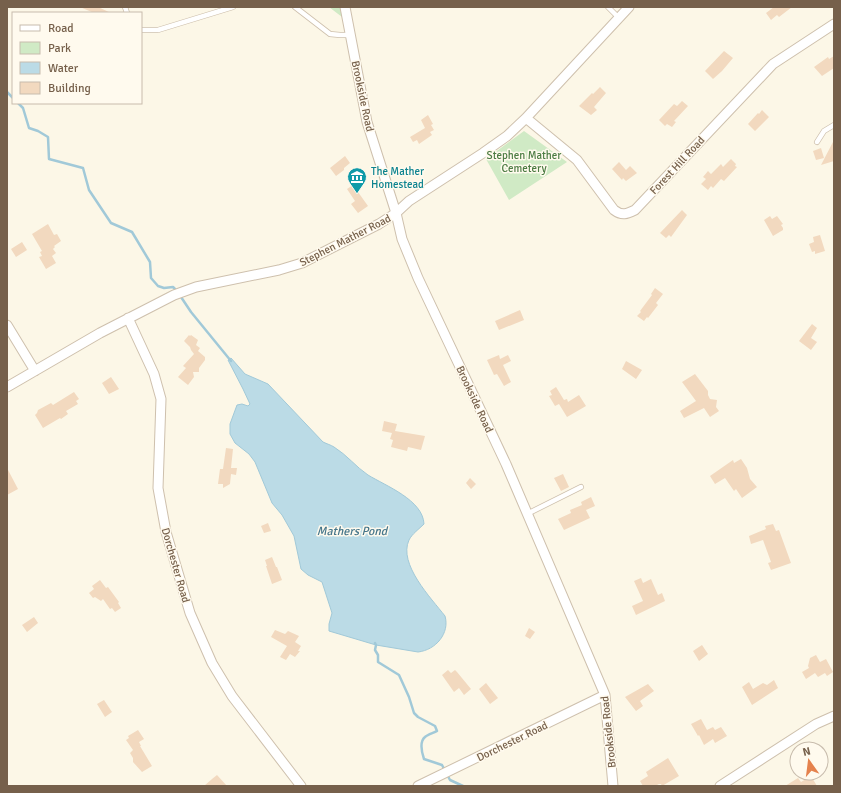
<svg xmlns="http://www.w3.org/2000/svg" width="841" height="793" viewBox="0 0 841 793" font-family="Signika,sans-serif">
  <rect width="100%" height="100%" fill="#fcf7e7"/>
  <path fill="#d0eac5" d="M329,7H340L342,17Z
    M524,131L567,162L509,200L486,159Z"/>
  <path fill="#bbdbe6" stroke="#a1c9d8" d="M231,358L245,374L268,384L323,442C327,444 331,445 334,447C347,455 356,467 368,475C386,486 423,500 424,524C419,529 412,534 409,540C398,564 431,598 445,616C450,633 436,650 418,652L376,645L329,631V624L332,613L322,582L308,575L301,569L294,536L282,515L272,503L255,462L249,454L235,443L230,434V424L237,405L242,404L248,406L250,404L243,389L228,360Z"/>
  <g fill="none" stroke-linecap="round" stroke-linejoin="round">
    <path stroke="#a1c9d8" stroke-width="2.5" d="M7,92L13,98
      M18,103L23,108L29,128L38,131L48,137L49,159L83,168L89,190L111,223L132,232L150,262L151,278L158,286L164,288L173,287L175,289
      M181,297L191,312L231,361
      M375,643L376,645L375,650L378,655V662L399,675L409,697L414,713L418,717L435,726L437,731C434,733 428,734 425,737C419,742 422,753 424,759L442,765L450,780L463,786"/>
  </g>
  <path fill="#f2d9bf" d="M80,7H98L111,13H94Z
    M774,7H792L779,17L777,15L771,20L766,13Z
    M724,51L733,58L722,71L713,79L705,71Z
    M834,56V68L822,76L814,67L828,57L829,59Z
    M600,87L606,93L594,107L597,110L591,115L579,106L592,93L593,94Z
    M682,101L688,106L674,121L676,122L672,127L667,124L665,126L659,120L674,104L677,106Z
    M762,110L769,117L755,131L748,124L758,113L759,114Z
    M428,115L433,124L431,125L434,130L430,132L432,135L419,144L417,140L413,142L410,137L425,128L421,120Z
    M834,140V161L821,165Z
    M821,148L824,158L816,160L813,151Z
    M345,156L350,163L344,168V170L336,176L330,168Z
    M731,159L736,164L735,166L737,167L724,181L721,179L713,188L711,186L708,190L701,184L706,179L703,177L708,171L711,174L721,164L723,167Z
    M619,162L626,170L630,166L637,173L626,181L623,178L622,180L612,169Z
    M353,185L368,206L358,213L351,204L355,201L347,189Z
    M682,210L687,215L671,237L669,235L666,238L660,233Z
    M770,216L772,219L777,216L783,224L781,225L783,228V230L773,236L764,220Z
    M48,224L54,235L57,234L61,241L54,246L55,247L53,249L56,253L52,256L56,263L46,269L39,257L42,256L40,252L42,251L32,234Z
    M820,235L825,251L815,254V251L812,252L809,244L814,242L813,237Z
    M22,242L27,250L16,257L11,249Z
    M655,288L663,294L656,303L658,305L648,318L647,317L644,321L637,316L641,312L640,311L652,295L651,294Z
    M520,310L524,320L499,330L495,321Z
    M812,324L817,328L811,338L817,342L811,350L799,341Z
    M189,335L190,336L191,335L198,340L196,345L200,348L198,351L205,357V360L199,368V372H193L194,377L188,385L178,377L186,368L183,366L194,354L191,350L190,347L184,341Z
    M499,355L500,359L508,355L511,361L503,365L511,382L504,386L497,374L494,375L487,360Z
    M626,361L642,370L636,379L622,369Z
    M695,374L708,391V395L710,399L717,400L716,407L719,411L710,417L704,408L684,418L680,411L696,401L682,382Z
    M111,377L119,389L109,394L102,383Z
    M556,387L564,400L567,399L568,402L579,395L586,406L567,417L559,404L555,406L549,396L552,395L550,391Z
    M74,392L79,399L76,401L78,404L66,411L68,414L61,419L60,418L43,428L35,415L37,413L38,410L51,403L53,405Z
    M384,421L397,424L395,431L425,436L421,450L408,447L407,451L391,447L393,440L390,439L392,433L382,431Z
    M226,448L233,449L231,468H237L236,475L231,474L230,484L223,488V484H218L220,469H223Z
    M741,459L747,468L750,479L757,487L742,498L736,489L734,491L725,478L715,484L710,476L733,460L734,463Z
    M7,468L18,489L7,495Z
    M563,474L569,487L561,491L554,478Z
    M470,478L476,484L471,489L466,483Z
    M591,497L595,506L586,510L590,518L564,530L558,519L571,513L570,510L582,505L581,502Z
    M268,523L271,531L264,533L261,526Z
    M773,524L776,531L779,530L791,563L771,570L768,563L771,562L763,540L751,544L749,536L766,529L765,526Z
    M272,557L276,567H277L282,580L272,584L266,566H267L265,560Z
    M641,578L643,583L651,579L658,595L662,593L665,601L636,615L632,606L643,601L634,581Z
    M100,580L106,588L108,587L119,602L118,603L121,608L115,612L112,608L110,609L103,599L101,601L95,597L93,598L89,593L94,589L92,586Z
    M34,617L38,623L27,632L22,625Z
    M529,628L535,632L530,639L525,636Z
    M275,630L285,634L288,631L299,636L295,642L301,646L298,651H300L295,657L290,654L286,660L280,657L287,646L271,637Z
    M702,645L708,654L699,661L693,651Z
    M816,655L820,662L826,659L833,672L827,676L825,673L818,677L815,673L806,679L802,672L809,668L808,666L810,658Z
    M448,670L451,673L455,670L457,672L471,689L464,695L459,688L454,692L442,675Z
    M774,680L778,688L752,705L742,687L749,682L753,689L763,683L767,685Z
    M486,683L498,698L490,704L479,689Z
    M648,684L654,691L640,701L643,706L636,711L625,697Z
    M104,700L112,712L105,717L97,704Z
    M701,719L707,730L713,727L715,730L721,727L727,736L715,743L713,739L704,745L699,735L698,736L691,724Z
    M138,730L144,739L139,742L141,746H140L152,766L142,772L133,762V758L130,753L133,750L126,740L129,738L128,736Z
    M668,758L679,776L662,786L661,784H659L655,786H643L640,781L648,776L646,772Z
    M217,775L227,786H204L212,779Z
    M811,776L817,786H785L798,778L801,782Z"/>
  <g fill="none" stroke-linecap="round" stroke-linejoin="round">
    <defs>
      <path id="service" d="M125,7L127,13
        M295,7L330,34L340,35H351
        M608,7L619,18
        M141,30H158L233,7
        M817,142L824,131L834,125
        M527,514L581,487"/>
      <path id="minor" d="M345,7L367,122L396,213L402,239L418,278L506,464L605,695L613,786
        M526,118L577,160L614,210C622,216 627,214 635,210L773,64L834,24
        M128,318L154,374L161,399L158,488L166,532L190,613L212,663L232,696L301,786
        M7,325L35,371
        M7,387L100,333L174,295L196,287L279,270L302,263L379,224L396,213L409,201L483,153L507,136L526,118L629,7
        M418,786L605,695
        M720,786L816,724L834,716"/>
    </defs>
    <use href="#service" stroke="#cec0ad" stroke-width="6"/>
    <use href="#minor" stroke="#cec0ad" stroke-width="11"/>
    <use href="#service" stroke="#fff" stroke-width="4.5"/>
    <use href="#minor" stroke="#fff" stroke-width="9"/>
  </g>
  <defs>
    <symbol id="museum-pin" viewBox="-11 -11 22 30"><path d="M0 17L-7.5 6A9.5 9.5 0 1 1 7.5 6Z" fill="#0f9aa8" stroke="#fffaee"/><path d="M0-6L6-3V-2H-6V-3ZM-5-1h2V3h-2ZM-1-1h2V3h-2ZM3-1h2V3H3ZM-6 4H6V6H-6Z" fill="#fff"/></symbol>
  </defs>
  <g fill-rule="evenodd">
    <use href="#museum-pin" x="346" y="166" width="22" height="30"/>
  </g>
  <g text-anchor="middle" stroke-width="3" stroke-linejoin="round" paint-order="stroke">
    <g font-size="11" fill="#76604b" stroke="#fffaee">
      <text transform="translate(363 96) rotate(78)" y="4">Brookside Road</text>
      <text transform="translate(677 165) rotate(-47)" y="4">Forest Hill Road</text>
      <text transform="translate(345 240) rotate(-27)" y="4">Stephen Mather Road</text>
      <text transform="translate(475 399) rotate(65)" y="4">Brookside Road</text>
      <text transform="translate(176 565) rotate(74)" y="4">Dorchester Road</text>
      <text transform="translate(608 732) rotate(-96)" y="4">Brookside Road</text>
      <text transform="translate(512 741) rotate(-26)" y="4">Dorchester Road</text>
    </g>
    <g font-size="11" fill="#4c7c43" stroke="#fffaee">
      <text x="524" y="159">Stephen Mather<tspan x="524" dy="13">Cemetery</tspan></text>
    </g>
    <g font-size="11" fill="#0d838f" stroke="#fffaee" text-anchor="start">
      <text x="371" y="175">The Mather<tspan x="371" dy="13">Homestead</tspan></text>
    </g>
    <g font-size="12" font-style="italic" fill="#45758a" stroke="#fffaee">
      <text x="352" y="535">Mathers Pond</text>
    </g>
  </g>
  <rect width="841" height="793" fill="none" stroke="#76604b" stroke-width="16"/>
  <rect x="12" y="12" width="130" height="92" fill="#fffaee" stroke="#c8bcad"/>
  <rect x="20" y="25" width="20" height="6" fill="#ffffff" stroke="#c8bcad"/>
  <text x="48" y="32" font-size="12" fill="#76604b">Road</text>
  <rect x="20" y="42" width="20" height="12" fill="#d0eac5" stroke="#c8bcad"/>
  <text x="48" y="52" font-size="12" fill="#76604b">Park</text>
  <rect x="20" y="62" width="20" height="12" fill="#bbdbe6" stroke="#c8bcad"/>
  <text x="48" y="72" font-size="12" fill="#76604b">Water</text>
  <rect x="20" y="82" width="20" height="12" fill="#f2d9bf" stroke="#c8bcad"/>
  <text x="48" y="92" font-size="12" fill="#76604b">Building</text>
  <g transform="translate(809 761) rotate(346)"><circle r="19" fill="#fffaee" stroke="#c8bcad"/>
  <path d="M0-3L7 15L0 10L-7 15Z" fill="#e5824d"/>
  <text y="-6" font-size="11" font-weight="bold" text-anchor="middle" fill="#76604b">N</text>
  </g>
</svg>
